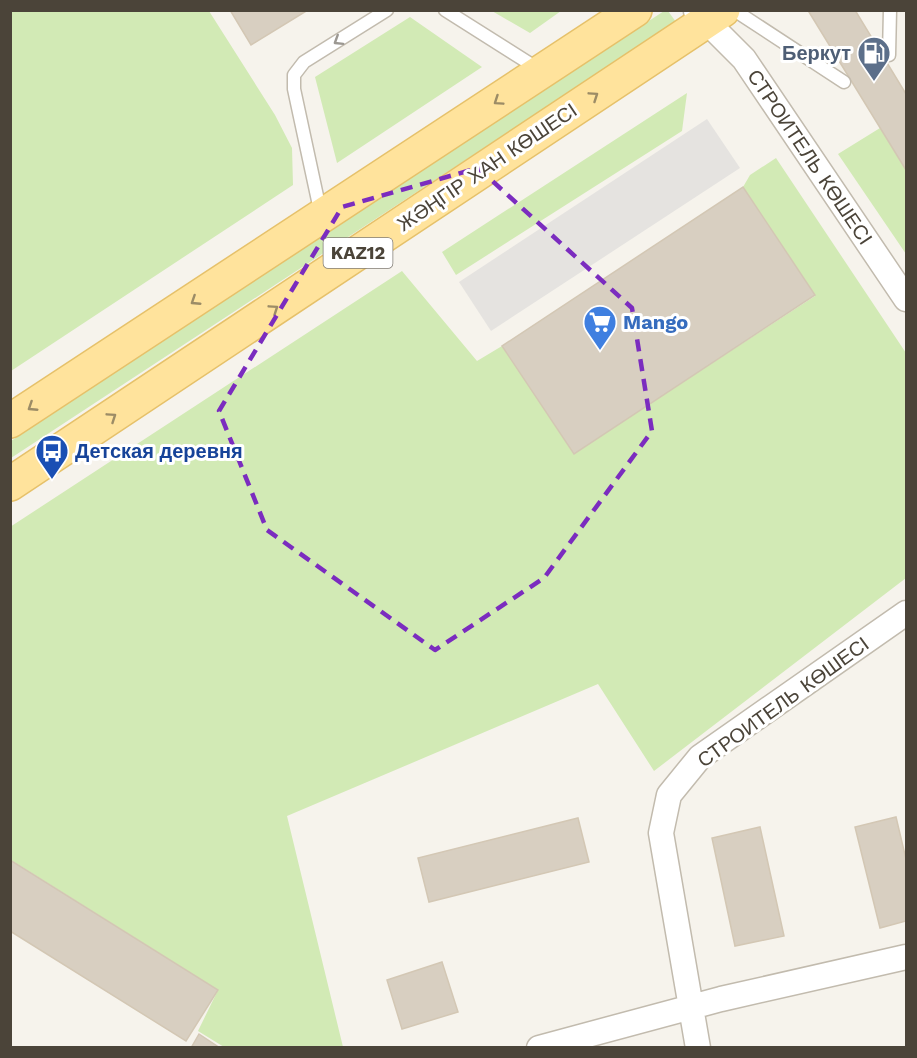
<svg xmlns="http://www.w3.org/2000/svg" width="917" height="1058" viewBox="0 0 917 1058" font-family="'Work Sans',sans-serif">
  <rect width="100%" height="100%" fill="#f6f3ec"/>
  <path fill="#d2eab5" d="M11,10L209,11L275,115L292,148L293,185L11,371Z
    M492,11H561L530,33Z
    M664,11H668L676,22L11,458V441Z
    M410,17L482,67L337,163L315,77Z
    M687,93L682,131L456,275L442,252Z
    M880,128L906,170V254L838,154Z
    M776,158L906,353V578L654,771L598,684L287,816L343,1047H224L198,1031L218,990L11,860L10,527L402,271L477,361L502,346L574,453L815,296L743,187L750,175Z"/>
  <path fill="#e5e3e0" d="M707,119L740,168L491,331L459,282Z"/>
  <path fill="#d8cfc1" stroke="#d3c7b4" stroke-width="1.5" d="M230,10H308L251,45Z
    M811,10H855L906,94V170L809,12Z
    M743,187L815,295L574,454L502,346Z
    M896,817L906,859V921L880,928L855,827Z
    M578,818L589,862L429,902L418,858Z
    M760,827L784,936L735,946L712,838Z
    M10,860L218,990L186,1041L10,931Z
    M442,962L458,1012L402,1029L387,980Z
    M199,1034L220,1048H191Z"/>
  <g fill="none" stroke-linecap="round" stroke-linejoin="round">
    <defs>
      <path id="service" d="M445,10L532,65L542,64
        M734,10L844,82
        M889,55L890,10
        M318,214L320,210L294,89V75L304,62L387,10"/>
      <path id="minor" d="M696,11L744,59L906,299
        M539,1048L721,999L906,957
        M698,1048L661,833L669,795L700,757L906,613"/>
      <path id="primary" d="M10,421L635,10
        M10,484L723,10"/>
    </defs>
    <use href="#service" stroke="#c2bbae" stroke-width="15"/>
    <use href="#minor" stroke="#c2bbae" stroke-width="27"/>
    <use href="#primary" stroke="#e6c16a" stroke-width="36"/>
    <use href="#service" stroke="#fff" stroke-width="12"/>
    <use href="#minor" stroke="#fff" stroke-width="24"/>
    <use href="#primary" stroke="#ffe39c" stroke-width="33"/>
  </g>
  <defs><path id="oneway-chevron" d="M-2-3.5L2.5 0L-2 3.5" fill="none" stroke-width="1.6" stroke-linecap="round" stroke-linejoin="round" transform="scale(1.5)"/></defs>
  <use stroke="#9c9892" href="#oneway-chevron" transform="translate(338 41) rotate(148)"/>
  <g stroke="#9c8c66">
    <use href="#oneway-chevron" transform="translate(594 96) rotate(-34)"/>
    <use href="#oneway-chevron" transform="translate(498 101) rotate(146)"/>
    <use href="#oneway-chevron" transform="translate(195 301) rotate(147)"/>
    <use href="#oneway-chevron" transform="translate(274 309) rotate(-34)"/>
    <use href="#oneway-chevron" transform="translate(32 407) rotate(147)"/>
    <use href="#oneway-chevron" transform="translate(112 417) rotate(-34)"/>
  </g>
  <path fill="none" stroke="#7b2cbf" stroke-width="4.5" stroke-dasharray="12 8" stroke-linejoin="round" d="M478,168L632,308L652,431L544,578L435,650L267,530L219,411L342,207Z"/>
  <defs>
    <symbol id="fuel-pin" viewBox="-11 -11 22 30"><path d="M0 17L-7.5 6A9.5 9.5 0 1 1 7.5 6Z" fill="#5c6f8a" stroke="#fff"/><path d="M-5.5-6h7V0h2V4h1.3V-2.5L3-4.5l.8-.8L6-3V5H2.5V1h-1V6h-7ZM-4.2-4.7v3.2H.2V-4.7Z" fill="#fff"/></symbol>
    <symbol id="supermarket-pin" viewBox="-11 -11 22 30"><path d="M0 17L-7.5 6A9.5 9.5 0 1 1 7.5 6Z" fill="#3f7fe0" stroke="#fff"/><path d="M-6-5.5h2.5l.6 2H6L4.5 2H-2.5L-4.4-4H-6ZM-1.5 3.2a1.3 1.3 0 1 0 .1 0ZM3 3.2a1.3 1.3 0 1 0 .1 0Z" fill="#fff"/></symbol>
    <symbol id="bus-pin" viewBox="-11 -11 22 30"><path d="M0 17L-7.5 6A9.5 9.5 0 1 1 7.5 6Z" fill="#1a4fb4" stroke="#fff"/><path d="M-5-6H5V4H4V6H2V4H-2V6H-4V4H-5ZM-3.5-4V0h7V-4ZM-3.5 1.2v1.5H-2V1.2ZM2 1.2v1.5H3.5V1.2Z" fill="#fff"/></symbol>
  </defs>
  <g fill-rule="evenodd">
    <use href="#fuel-pin" x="855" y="34" width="38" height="52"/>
    <use href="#supermarket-pin" x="581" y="303" width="38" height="52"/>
    <use href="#bus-pin" x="33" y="432" width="38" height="52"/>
  </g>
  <g text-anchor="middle" stroke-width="6" stroke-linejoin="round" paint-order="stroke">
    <rect fill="#fff" stroke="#817c74" stroke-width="1.5" x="323.5" y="238" width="69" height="30" rx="4.5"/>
    <g font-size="18" font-weight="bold" fill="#4b4439">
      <text x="358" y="259">KAZ12</text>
    </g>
    <g font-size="20" font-weight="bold" fill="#4e5e75" stroke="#fff" text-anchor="end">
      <text x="851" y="60">Беркут</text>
    </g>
    <g font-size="20" fill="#4b4439" stroke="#fff">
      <text transform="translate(810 157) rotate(56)" y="7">СТРОИТЕЛЬ КӨШЕСІ</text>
      <text transform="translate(487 167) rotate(-34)" y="7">ЖӘҢГІР ХАН КӨШЕСІ</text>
      <text transform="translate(783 702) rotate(-36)" y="7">СТРОИТЕЛЬ КӨШЕСІ</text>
    </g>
    <g font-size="20" font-weight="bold" fill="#366cbe" stroke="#fff" text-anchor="start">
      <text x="623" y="329">Mango</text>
    </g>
    <g font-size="20" font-weight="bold" fill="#164399" stroke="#fff" text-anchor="start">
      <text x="75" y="458">Детская деревня</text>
    </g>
  </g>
  <rect width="917" height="1058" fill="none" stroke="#4b4439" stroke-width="24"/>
</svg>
